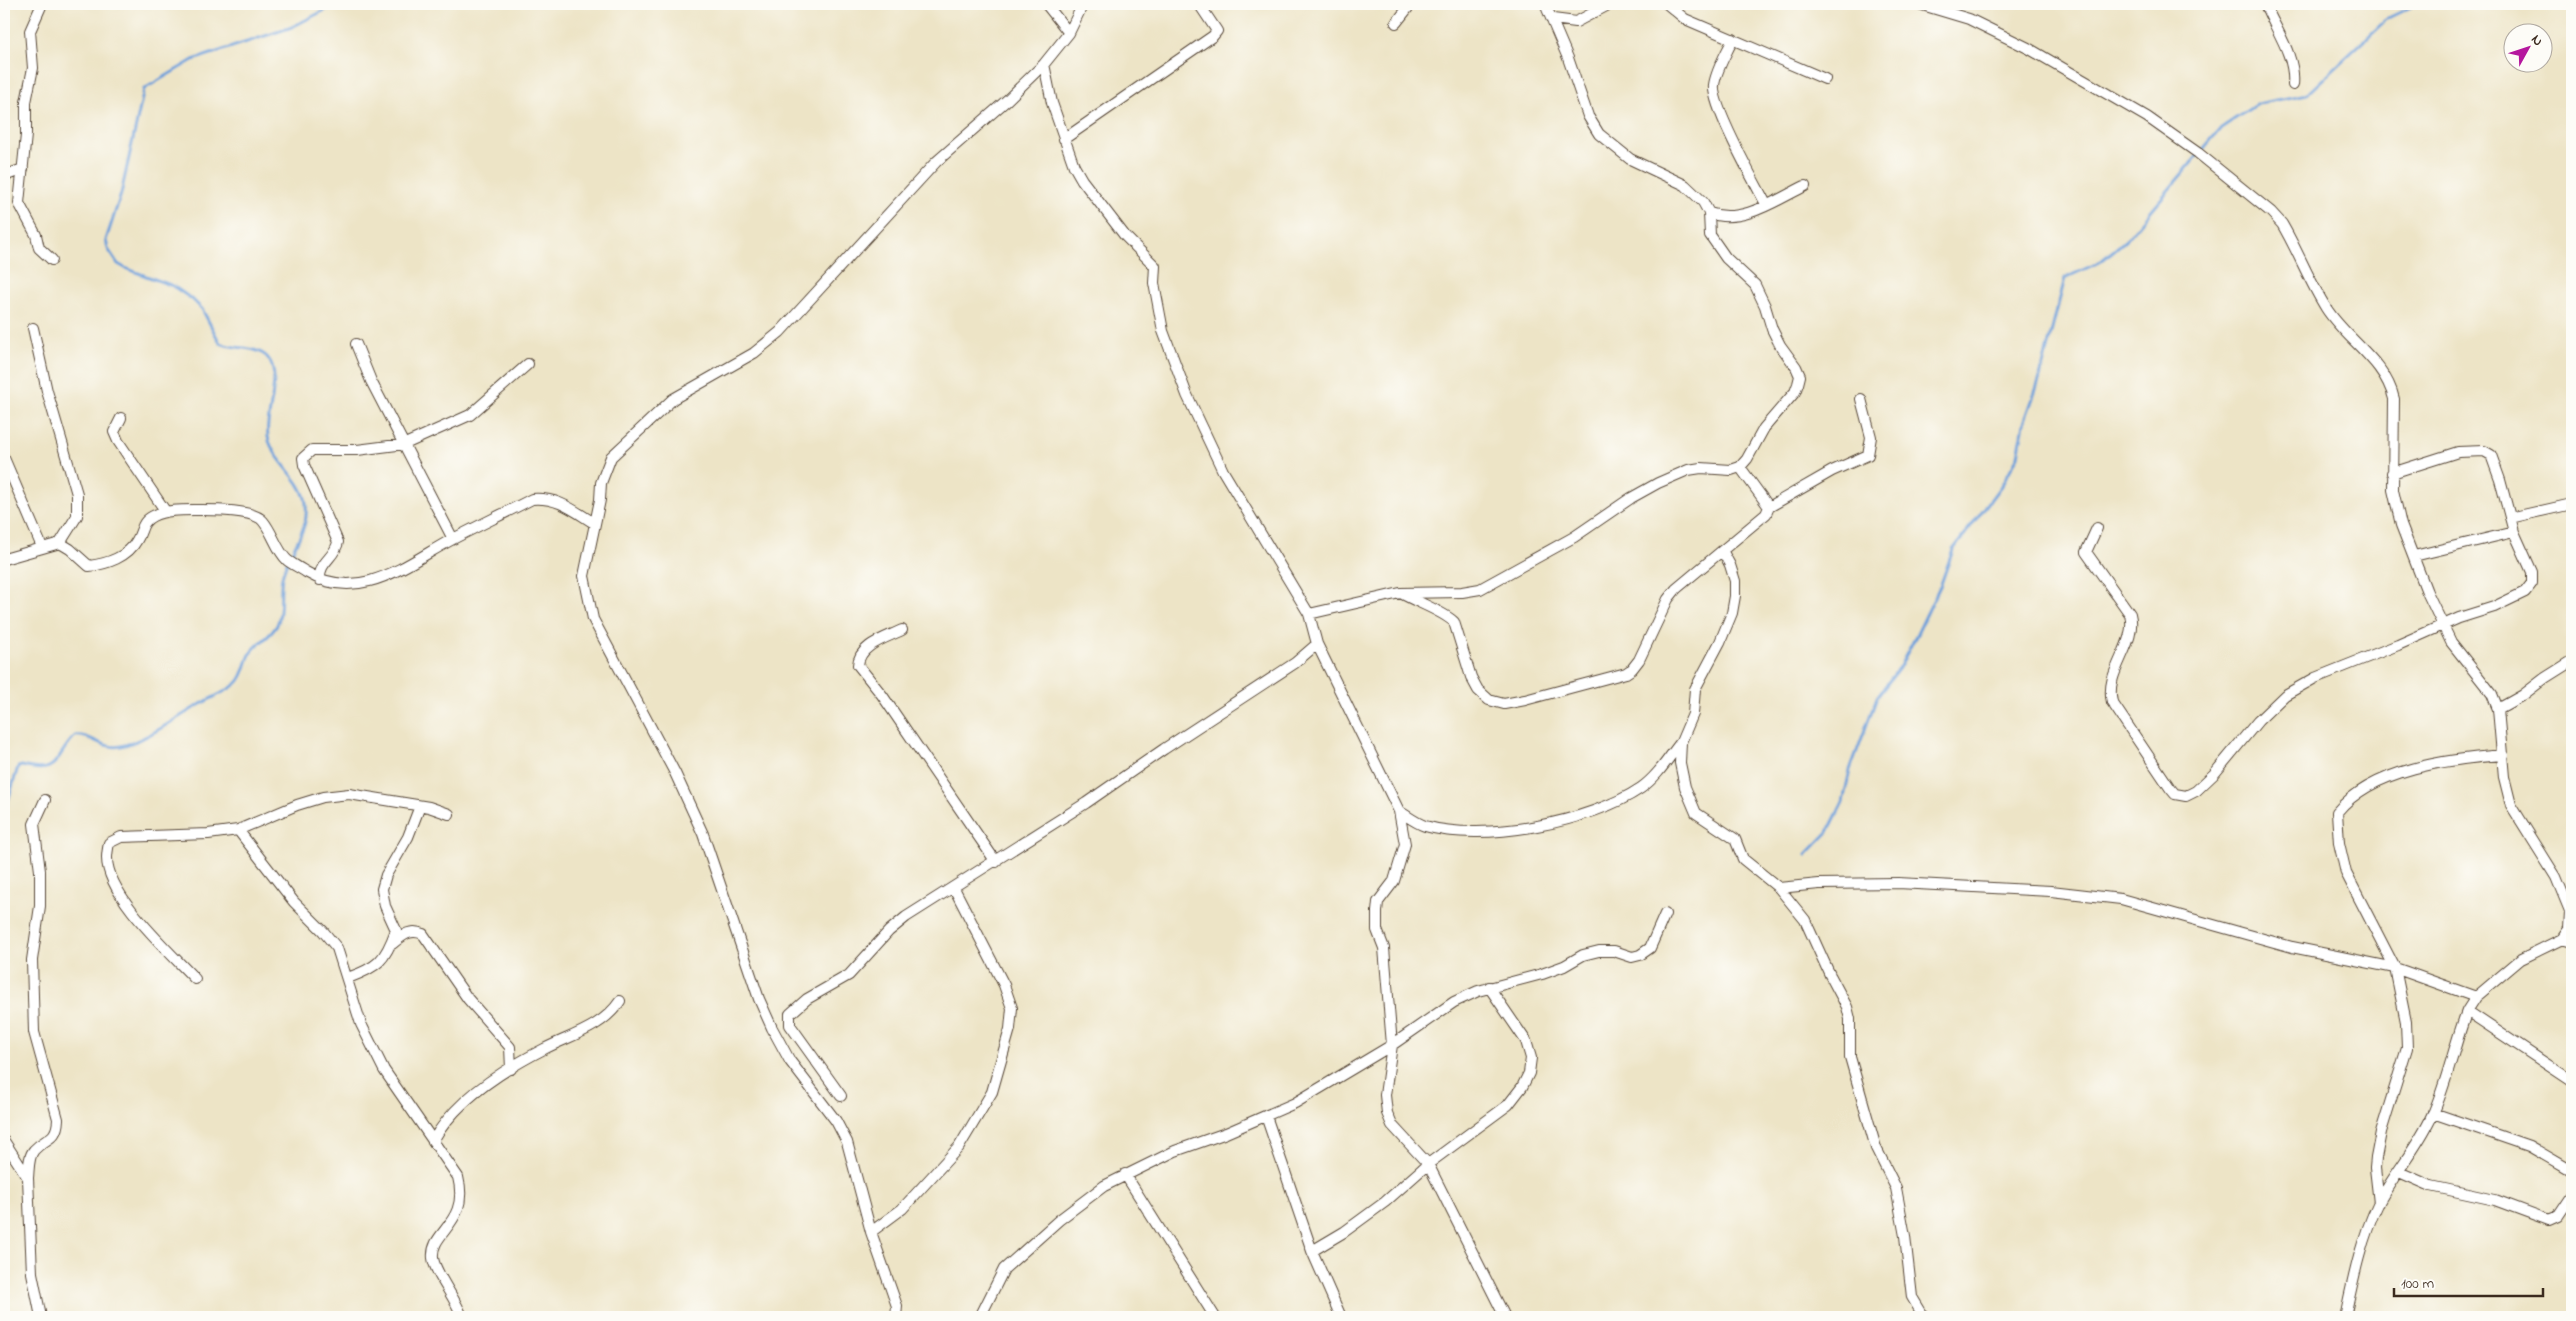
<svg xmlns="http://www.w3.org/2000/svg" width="2576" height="1321" viewBox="0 0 2576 1321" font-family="'Indie Flower',sans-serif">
  <rect width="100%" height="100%" fill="#fdfcf7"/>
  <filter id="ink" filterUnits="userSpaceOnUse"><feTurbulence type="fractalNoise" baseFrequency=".02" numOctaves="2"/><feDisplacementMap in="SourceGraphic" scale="10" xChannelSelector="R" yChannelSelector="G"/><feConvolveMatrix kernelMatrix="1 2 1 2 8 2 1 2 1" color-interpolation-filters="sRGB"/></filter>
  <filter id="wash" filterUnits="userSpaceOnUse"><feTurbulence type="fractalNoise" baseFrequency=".0096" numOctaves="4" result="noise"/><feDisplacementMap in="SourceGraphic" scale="20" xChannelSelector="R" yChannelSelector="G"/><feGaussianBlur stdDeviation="1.12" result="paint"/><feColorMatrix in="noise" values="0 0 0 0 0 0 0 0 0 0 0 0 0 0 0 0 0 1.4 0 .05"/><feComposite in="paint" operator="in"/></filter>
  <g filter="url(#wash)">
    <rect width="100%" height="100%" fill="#ede4c6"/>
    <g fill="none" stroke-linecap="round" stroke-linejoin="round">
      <path stroke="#6fa0da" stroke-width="3" d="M4,814L18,767L22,766C60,776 53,758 75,736C91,734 103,750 121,746C148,740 177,717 201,704C212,697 227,692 237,683C247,673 245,659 253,650C261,641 272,635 277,625C284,609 278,589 283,573C291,546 312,529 305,498C299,477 276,462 269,441C261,419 290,366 260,352C247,346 232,349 220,343L202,309L193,300L173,286L125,268L118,264L108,249L106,240L121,194L144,89L193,60L292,27L337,4
        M1806,855L1828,832L1843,802L1850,770L1877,697L1899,668L1916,636L1941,584L1953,550L2003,483L2018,456L2024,423L2039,381L2065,278L2100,262L2127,239L2221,128L2257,104L2307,94L2388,18L2417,4"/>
    </g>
  </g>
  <g filter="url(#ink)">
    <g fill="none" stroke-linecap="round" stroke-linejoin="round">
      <defs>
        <path id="minor" d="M42,4L30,31L33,68L26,102V135L19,203L36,235L39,248L52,260
          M1046,4L1069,33
          M1667,4L1685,19L1825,79
          M1919,4L1969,19L2028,48L2147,117L2198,153L2271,212L2282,224C2298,251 2309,281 2326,308C2347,341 2385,360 2394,399L2393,490L2401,525L2427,592L2451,642L2492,694L2498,709L2504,777L2511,805L2556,877L2570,911L2569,929L2562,939L2521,959L2476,997L2467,1011C2454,1045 2447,1083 2432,1116C2417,1149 2394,1173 2378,1204C2361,1239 2353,1280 2345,1317
          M2265,4C2275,29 2296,56 2293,85
          M1553,19L1576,22L1610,4
          M1396,23L1411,4
          M1733,39C1726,54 1716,70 1714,85C1711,105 1755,183 1766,204
          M1064,139L1213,36L1217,31L1199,4
          M4,176L23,169
          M1709,213C1742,225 1776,200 1805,186
          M33,328L47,391L77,494V516L60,543
          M356,344L371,381L453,539
          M121,418L114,432L118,441L166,512
          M4,458L42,547
          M1769,507L1832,471L1868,455L1871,437L1861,399
          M2510,518L2572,504
          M2097,528L2086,552L2130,614C2138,644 2104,671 2112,702L2170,788L2175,794L2186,796L2196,791L2214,774L2258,721L2285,695L2315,678L2398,645L2459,618L2494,607L2525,592L2532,583V572L2514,532L2500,480L2491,455L2484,451L2458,452L2392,473
          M1723,552L1730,565L1735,581V596L1732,613L1720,642L1695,689L1693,714L1681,742L1680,763L1685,787L1696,813L1735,839L1743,859L1779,888L1805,920L1830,975L1847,1007L1850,1019V1057L1876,1148L1896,1188L1905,1236L1912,1297L1924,1317
          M2414,556L2514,532
          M4,559L60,543L70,549L89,566C107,564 128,557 137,540C143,530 141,522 153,516C165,510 181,510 194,510C210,510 253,509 263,521C273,533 276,549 287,560C292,564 300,568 306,572C359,604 405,565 451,540C478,526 505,513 532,499C558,497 573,510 594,523
          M320,580C318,562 335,558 338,542L304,465L303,458L312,450H357L405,444L470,415L528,364
          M1401,593C1416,602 1443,611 1454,622L1471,677L1478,690L1489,700L1504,704L1525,700L1626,673L1632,669L1639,660L1668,599L1676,589L1766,514L1769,507L1740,467
          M1309,614L1400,593L1462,592L1480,589L1574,537L1631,498L1658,483L1688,470L1701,468L1731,470L1740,467L1747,459L1764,428L1795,392L1798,384L1800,376L1796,367L1780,345L1772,329L1765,306L1755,285L1726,258L1710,235L1709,213L1703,202L1685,185L1630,159L1599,134L1588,116L1568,58L1545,4
          M902,630C886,638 859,645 858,665L882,695L996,862
          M2498,709L2523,695L2545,678L2572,661
          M1399,811C1407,816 1416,823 1425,826C1484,843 1591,822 1641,788C1658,776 1669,757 1681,742
          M238,830L294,902L323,931L337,948L361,1024L384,1070L458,1177C470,1224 430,1231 433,1258C435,1274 456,1298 462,1317
          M1779,888L1819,884L1898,883L2051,891L2121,899L2292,947L2395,968L2476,997
          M2562,939L2572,942
          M392,944C402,936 410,928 423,934L468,999L510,1047L511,1069
          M348,978C378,967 385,961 396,930L385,906L382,889L386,875L408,837L420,806
          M195,979C170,952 107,896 107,858C107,853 108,848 109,843L121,837L208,834L238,830L297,805L323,797L349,794L429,807L449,814
          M2467,1011L2572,1081
          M841,1096L790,1025V1014L807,999L849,975L889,931L906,917L1086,803L1164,749L1295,663L1317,644
          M2433,1113L2529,1146L2572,1171
          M1266,1116L1312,1251L1341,1317
          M4,1141L28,1178L32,1273L41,1317
          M433,1141C455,1100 503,1070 544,1049C571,1035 602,1028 620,1001
          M2399,1172L2431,1186L2495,1200L2549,1220L2558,1216L2572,1195
          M1125,1174L1215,1317
          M28,1178C29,1169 28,1157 34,1150C46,1137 57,1141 58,1119L34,1032L32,960L40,906V871L34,824L45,800
          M2379,1203L2375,1168L2376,1158L2381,1132L2407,1048L2406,1022L2395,968L2346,873L2339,843L2337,812C2373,768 2450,759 2503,755
          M871,1232L902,1209L959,1147L992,1092L1010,1029L1012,1008L1004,985L954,888
          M1312,1251L1344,1232L1385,1202L1428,1164L1508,1105L1522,1087L1529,1073L1531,1058L1526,1041L1489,987
          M896,1317L897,1306L871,1232L847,1142L836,1121L790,1061L772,1028L759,999L703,834L675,773L593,619L584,576L600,500L601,483L611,457L673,399L754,353L780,332L936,162L1007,100L1044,64L1069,33L1083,4
          M980,1317L1004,1269L1059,1220L1104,1186L1175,1151L1226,1133L1295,1103L1392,1045L1384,948L1377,930V912L1378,902L1394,881L1405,844L1399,811L1317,644L1309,614L1223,471L1187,395L1163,331L1154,283L1155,266L1125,236L1082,180L1074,166L1052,103L1044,64
          M1505,1317L1428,1164L1392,1125L1387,1113L1385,1095L1392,1045L1454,1002L1478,991L1542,974L1564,966L1583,955L1599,951H1614L1632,957L1640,955L1650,948L1665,914"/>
      </defs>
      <use href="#minor" stroke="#564637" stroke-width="12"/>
      <use href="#minor" stroke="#fff" stroke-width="10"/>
    </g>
  </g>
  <rect width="2576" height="1321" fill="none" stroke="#fdfcf7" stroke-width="20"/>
  <g transform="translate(2528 48) rotate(50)"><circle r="24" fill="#fdfcf7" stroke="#afa8a0"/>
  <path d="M0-4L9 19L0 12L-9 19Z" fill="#b5179e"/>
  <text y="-8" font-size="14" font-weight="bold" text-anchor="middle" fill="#3b2a1e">N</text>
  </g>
  <path d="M2394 1288v8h149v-8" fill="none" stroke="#3b2a1e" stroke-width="2.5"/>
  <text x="2401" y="1288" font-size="15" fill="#3b2a1e" stroke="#fdfcf7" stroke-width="4" paint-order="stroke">100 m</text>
</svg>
